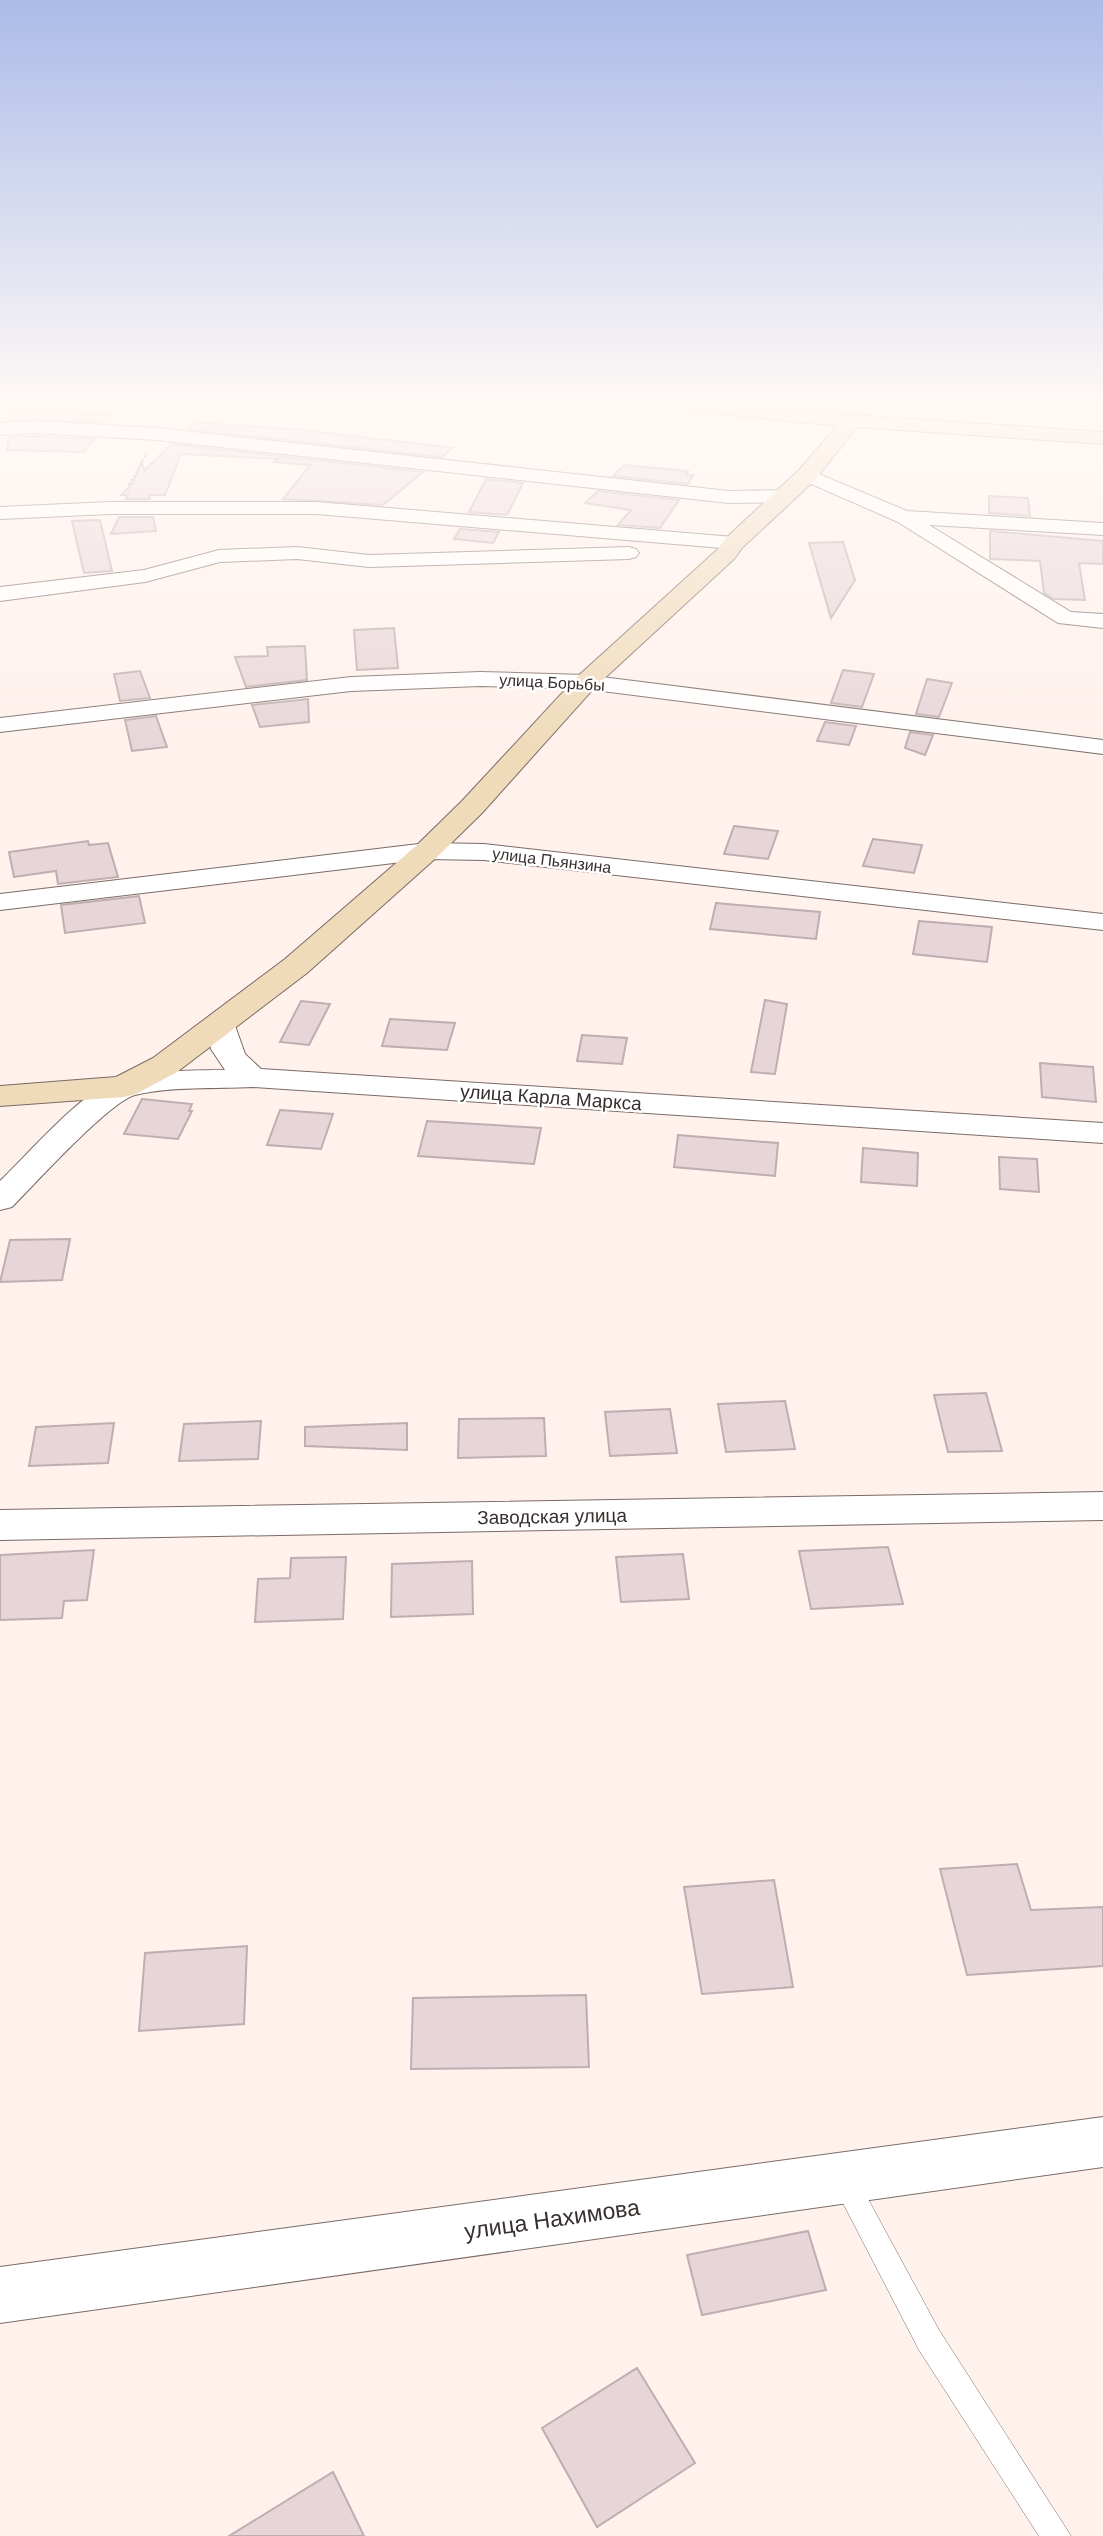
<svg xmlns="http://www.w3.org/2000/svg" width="1103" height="2536" viewBox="0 0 1103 2536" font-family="Arial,sans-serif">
  <rect width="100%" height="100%" fill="#fff1ec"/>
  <path fill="#e7d5d8" stroke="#bfaeb1" stroke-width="2" d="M13,408L65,413L112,415L106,422L11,420Z
    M195,420L194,422L303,430L453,448L442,457L186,429Z
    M35,436L94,439L84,452L7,450L9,437Z
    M171,444L423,472L383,505L283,499L310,465L274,462L278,459L181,454L165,495H149L150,499H126L128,495H121L133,483L142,461L144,471Z
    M624,465L688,471L686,475H693L688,484L613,476Z
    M486,479L523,483L507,515L469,512Z
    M598,491L679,500L660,528L618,525L631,510L585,503Z
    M989,496L1028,498L1030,516L989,513Z
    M119,517H153L156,531L111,534Z
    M100,520L112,571L84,573L72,521Z
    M460,529L499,532L493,543L454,539Z
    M990,531L1103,541V564L1079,563L1085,600L1054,599L1044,593L1040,561L990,559Z
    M843,542L855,580L831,618L809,543Z
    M394,628L398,668L357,670L354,630Z
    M305,646L307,680L246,687L235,657L268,656L267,647Z
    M843,670L874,674L862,707L831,703Z
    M140,671L150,698L120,701L114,674Z
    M927,679L952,683L939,717L916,714Z
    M308,699L309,722L260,727L252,705Z
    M156,716L167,747L132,751L125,720Z
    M825,722L856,726L849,745L817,741Z
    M910,732L933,735L925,755L905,748Z
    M734,826L778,831L768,859L724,854Z
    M873,839L922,845L914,873L863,866Z
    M88,841L89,845L108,843L118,877L58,884L56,871L14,877L9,852Z
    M139,896L145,923L65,933L61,905Z
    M716,903L820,912L816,939L710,929Z
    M919,921L992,927L987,962L913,954Z
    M765,1000L787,1004L775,1074L751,1072Z
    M301,1001L330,1004L309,1045L280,1042Z
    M390,1019L455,1023L447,1050L382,1046Z
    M582,1035L627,1038L622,1064L577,1061Z
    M1040,1063L1093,1067L1096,1102L1042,1097Z
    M142,1099L192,1104L189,1111H192L178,1139L124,1134Z
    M280,1110L333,1114L321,1149L267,1145Z
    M427,1121L541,1128L534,1164L418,1156Z
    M678,1135L778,1143L775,1176L674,1167Z
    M863,1148L918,1153L917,1186L861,1182Z
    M999,1157L1037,1159L1039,1192L1000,1189Z
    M70,1239L62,1280L0,1282L10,1240Z
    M986,1393L1002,1451L948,1452L934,1395Z
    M785,1401L795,1449L726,1452L718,1404Z
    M670,1409L677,1453L610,1456L605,1412Z
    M544,1418L546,1456L458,1458L459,1419Z
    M261,1421L258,1459L179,1461L184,1424Z
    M114,1423L108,1463L29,1466L36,1427Z
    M407,1423V1450L305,1446V1427Z
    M888,1547L903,1604L811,1609L799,1551Z
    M94,1550L87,1600L64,1601L62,1618L0,1620V1555Z
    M683,1554L689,1599L621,1602L616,1557Z
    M346,1557L343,1619L255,1622L258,1579L290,1578L291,1558Z
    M472,1561L473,1614L391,1617L392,1564Z
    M1017,1864L1031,1910L1103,1907V1966L967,1975L940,1869Z
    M774,1880L793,1987L702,1994L684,1887Z
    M247,1946L244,2024L139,2031L145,1953Z
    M586,1995L589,2067L411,2069L413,1998Z
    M808,2231L826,2290L702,2315L687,2255Z
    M637,2368L695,2463L597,2527L542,2428Z
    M333,2472L364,2536H229Z"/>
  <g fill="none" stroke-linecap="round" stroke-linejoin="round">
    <defs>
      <path id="lane" d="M845,2169L854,2173L939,2330L1071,2536H1039L919,2350L832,2182L836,2173Z"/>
      <path id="street" d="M35,421L157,428L729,491L785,490L792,492L795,496L792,500L785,502L729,503L157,440L35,433L0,435V423Z
        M807,469L907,511L1103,523V535L929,525L1071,612L1103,614V628L1058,623L898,522L800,479L797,475Z
        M110,502H317L734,537L741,539L744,543L741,547L734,549L317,514H110L0,519V507Z
        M297,547L369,555L629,547L636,549L639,553L636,557L629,559L369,567L297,559L220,562L145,582L0,601V587L144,570L219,550Z
        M480,672L586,675L1103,740V754L586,689L480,686L351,691L0,732V718L351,677Z
        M427,843L484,844L1103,914V930L484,860L427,859L0,910V894Z
        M221,1014L232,1017L245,1054L261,1069L1103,1123V1143L253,1087C215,1089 172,1086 135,1095C110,1101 34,1185 12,1207L0,1210V1181C29,1153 78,1096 113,1081C133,1071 200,1070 225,1070L211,1049L206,1023L210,1017Z
        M1103,1492V1520L0,1540V1510Z
        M1103,2117V2167L0,2323V2267Z"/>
      <path id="secondary" d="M665,403H736L852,415L1103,432V444L857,427L815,480L742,548L734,559L595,687L482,813L437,857L307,973L177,1072L136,1094L124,1097L0,1106V1086L116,1077L153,1058L285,959L417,845L462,801L577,677L718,549L726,538L799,470L837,426L675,409Z"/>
    </defs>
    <use href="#lane" stroke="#7a6b66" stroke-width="1"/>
    <use href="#street" stroke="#7a6b66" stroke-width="2"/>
    <use href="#secondary" stroke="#7a6b66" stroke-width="2"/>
    <path stroke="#aba09c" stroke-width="2.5" stroke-dasharray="2.5 2" stroke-linecap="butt" d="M129,485L147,453"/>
    <use href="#lane" fill="#fff" fill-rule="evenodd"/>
    <use href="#street" fill="#fff" fill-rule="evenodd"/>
    <use href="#secondary" fill="#efdab9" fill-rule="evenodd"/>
  </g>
  <linearGradient id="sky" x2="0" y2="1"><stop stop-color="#abbbe8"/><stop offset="0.53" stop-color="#fff9f6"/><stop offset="1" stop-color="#fff9f6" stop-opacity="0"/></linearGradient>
  <rect width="1103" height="758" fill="url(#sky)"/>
  <g text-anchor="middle" stroke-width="5" stroke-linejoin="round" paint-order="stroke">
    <g font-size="16" fill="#37302e" stroke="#fff">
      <text transform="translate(552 682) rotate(3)" y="6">улица Борьбы</text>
      <text transform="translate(552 860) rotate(7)" y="6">улица Пьянзина</text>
    </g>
    <g font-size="19" fill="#37302e" stroke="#fff">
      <text transform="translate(551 1097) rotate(4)" y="7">улица Карла Маркса</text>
      <text transform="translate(552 1516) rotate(-1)" y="7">Заводская улица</text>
    </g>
    <g font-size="23" fill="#37302e" stroke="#fff">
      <text transform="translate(552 2219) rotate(-8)" y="8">улица Нахимова</text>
    </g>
  </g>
</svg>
